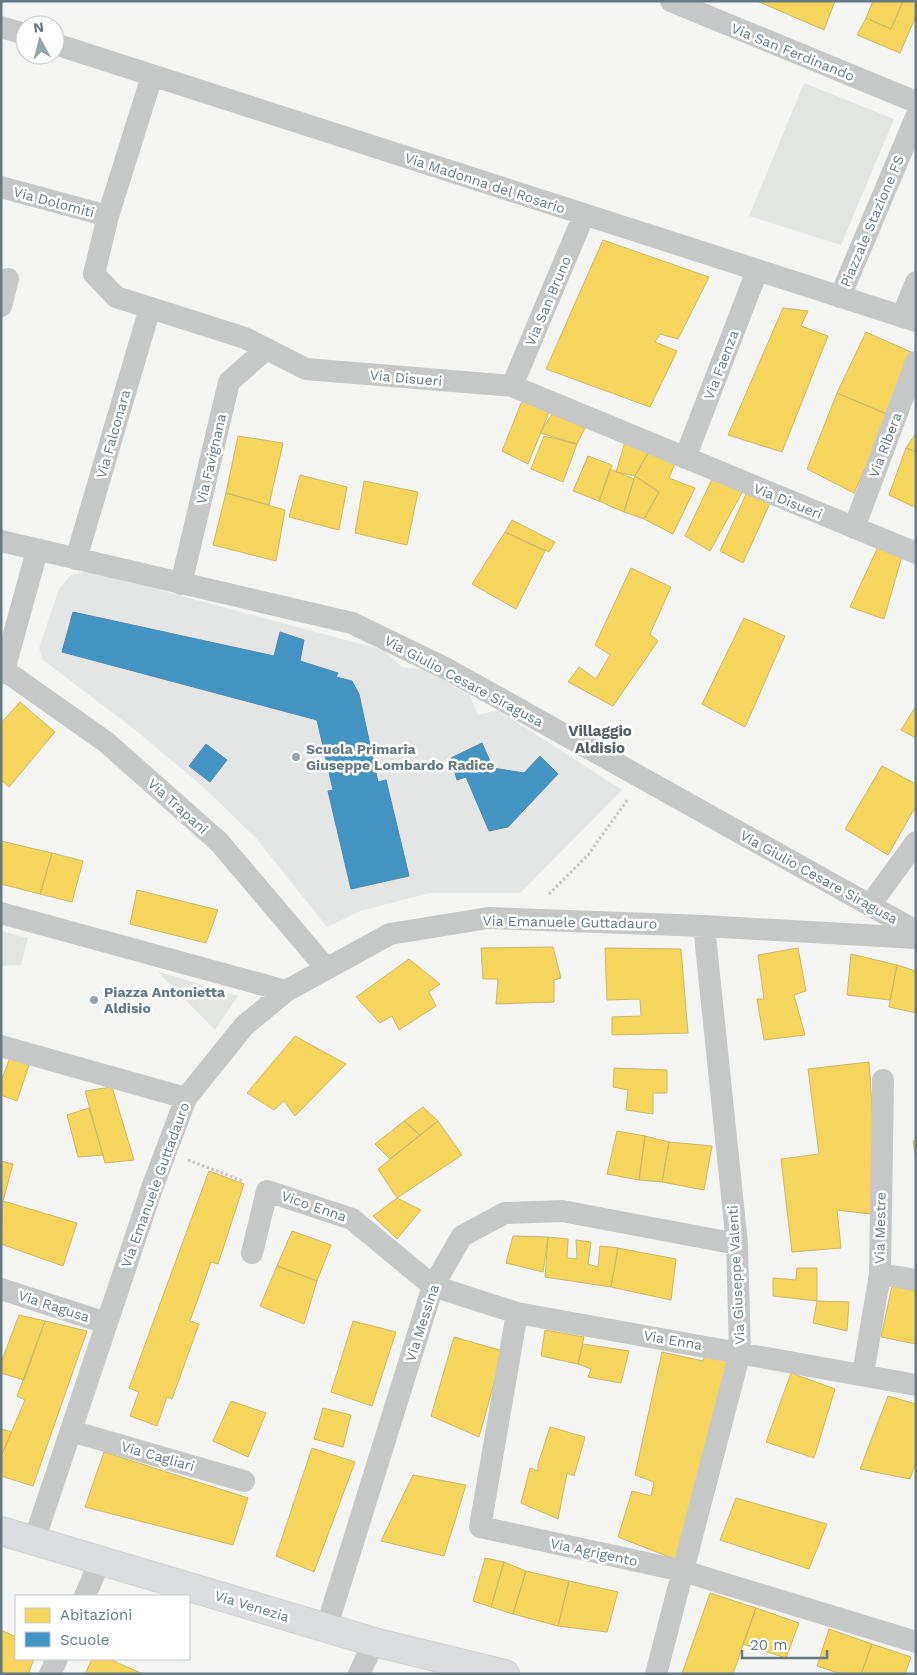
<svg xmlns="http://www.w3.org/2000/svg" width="917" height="1675" viewBox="0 0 917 1675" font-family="'Work Sans',sans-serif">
  <rect width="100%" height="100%" fill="#f4f4f2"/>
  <path fill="#e4e5e5" d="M84,572H92L383,650L402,667L427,670L470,696L478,715L498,710L622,790L520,893H429L360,911L327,927L256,838L201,785L134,729L43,660L39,648L59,589L71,575Z"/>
  <path fill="#e3e6e0" d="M804,83L894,119L841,245L749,216Z
    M1,931L28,938L21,965L1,966Z
    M157,971L238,996L215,1030Z"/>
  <path fill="#f6d55c" stroke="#cab967" d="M757,1H835L824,30Z
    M873,1H903L891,29L866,18Z
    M903,1H916V16L900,53L857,35L866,18L891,29Z
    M603,240L709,277L678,339L660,334L655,342L677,351L650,407L546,369Z
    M783,308L808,311L801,326L828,336L782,452L728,435Z
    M866,332L913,353L889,415L837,393Z
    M837,393L889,415L854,493L807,469Z
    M522,401L550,410L528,464L502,451Z
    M552,414L585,428L577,444L540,433Z
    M916,433V452L906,448Z
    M238,436L283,443L269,505L226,493Z
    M544,436L577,444L563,482L531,469Z
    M625,442L648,453L635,476L616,472Z
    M906,448L916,452V508L889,495Z
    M648,453L676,461L669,478L695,488L673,534L644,519L659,492L635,476Z
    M588,456L612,465L599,501L573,491Z
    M610,469L634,479L624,512L599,501Z
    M300,475L347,487L339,530L289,517Z
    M714,475L744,489L710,551L685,536Z
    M635,476L659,492L644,519L624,512Z
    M364,481L418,492L407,545L355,533Z
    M747,492L771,501L743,563L720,551Z
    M226,493L285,510L276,561L213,545Z
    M512,520L555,542L549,552L505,532Z
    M505,532L545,551L516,609L472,584Z
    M878,547L902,556L884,619L850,607Z
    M631,568L671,587L650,634L658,641L613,706L568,682L579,667L596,679L610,655L595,645Z
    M744,618L785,636L745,727L702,704Z
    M20,702L55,732L9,787L1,780V723Z
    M916,706V738L901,730Z
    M882,766L916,784V806L888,855L845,829Z
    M1,841L52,853L40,894L1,884Z
    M52,853L83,861L72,902L40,894Z
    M137,890L218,910L206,943L130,924Z
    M553,947L561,978L554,980V1002L496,1004L498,979H483L481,948Z
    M605,948L681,949L688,1033L612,1035V1017L641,1016L640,999L607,1000Z
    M798,948L806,991L794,995L805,1035L764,1040L757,999H764L758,955Z
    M851,954L897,965L890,1000L847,995Z
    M409,959L440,984L429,992L436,1006L399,1030L392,1016L380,1023L356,997Z
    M897,965L916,971V1013L889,1007Z
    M295,1036L346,1064L295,1116L284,1101L274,1110L247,1093Z
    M11,1055L30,1062L17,1101L1,1095V1081Z
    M869,1062L879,1215L837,1210L841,1248L792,1252L781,1159L819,1154L808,1069Z
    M614,1068L667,1070V1093H653V1114L626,1110L628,1090L613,1087Z
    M112,1087L134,1160L105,1163L85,1091Z
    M423,1107L438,1121L420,1135L404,1121Z
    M89,1108L103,1155L78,1157L67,1115Z
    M404,1121L420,1135L390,1159L375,1144Z
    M438,1121L462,1155L397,1198L378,1169Z
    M617,1131L645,1136L639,1180L607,1174Z
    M645,1136L669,1142L662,1182L639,1180Z
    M916,1140V1161L913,1141Z
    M669,1142L712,1146L704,1190L662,1182Z
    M1,1161L13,1164L3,1201L1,1200Z
    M209,1171L244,1184L218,1264L211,1262L190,1321L199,1324L172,1399L167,1397L157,1426L130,1416L139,1392L129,1388Z
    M397,1198L421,1210L397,1239L373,1216Z
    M3,1201L77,1223L63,1266L1,1244Z
    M292,1231L331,1245L317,1281L277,1266Z
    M513,1236L548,1237L543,1272L506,1263Z
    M548,1237L568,1239L567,1258L577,1259L576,1240L591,1242L588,1264L598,1267L600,1246L618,1248L611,1287L545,1277Z
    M618,1248L676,1259L671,1300L611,1287Z
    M277,1266L317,1281L304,1324L260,1306Z
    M797,1268H817V1301L773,1296V1278L796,1280Z
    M892,1286L916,1291V1344L881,1337Z
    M817,1301L849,1302L847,1331L813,1323Z
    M19,1315L45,1321L24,1380L1,1373V1363Z
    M45,1321L87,1331L33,1486L1,1476V1456L25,1400L17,1396Z
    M353,1321L396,1332L372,1406L331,1392Z
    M545,1330L584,1337L578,1364L541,1356Z
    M454,1337L503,1351L479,1437L431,1416Z
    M583,1344L629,1351L621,1383L588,1377L591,1369L578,1364Z
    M662,1352L703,1361L706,1353L730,1360L677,1560L618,1537L632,1491L651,1496L654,1482L635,1475Z
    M791,1373L835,1389L814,1458L766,1442Z
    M888,1396L916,1404V1462L910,1479L860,1469Z
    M231,1401L266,1413L248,1457L213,1441Z
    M323,1408L351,1415L343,1447L314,1439Z
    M550,1427L585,1437L574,1476L567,1473L558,1519L521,1503L530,1468L538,1471V1464Z
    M1,1429L12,1432L1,1456Z
    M312,1448L355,1462L314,1572L276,1556Z
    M104,1452L248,1498L233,1545L85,1507Z
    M413,1475L466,1485L444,1556L381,1541Z
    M736,1498L827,1524L809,1569L720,1540Z
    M485,1558L504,1562L491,1607L473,1601Z
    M504,1562L526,1571L513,1614L491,1607Z
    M526,1571L569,1581L558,1626L513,1614Z
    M569,1581L618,1592L607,1632L558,1626Z
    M710,1593L756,1608L733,1674H682Z
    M756,1608L799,1623L786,1658L743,1644Z
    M829,1629L872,1644L861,1674H841L817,1666Z
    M1,1630L16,1637V1659H34L28,1674H1Z
    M872,1644L911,1657L905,1674H861Z
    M92,1659H109L143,1674H85Z"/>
  <path fill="#4393c3" stroke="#4d8bb0" d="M73,612L274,656L280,632L304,640L300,661L338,673L336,677L352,681L359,694L378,782L386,780L409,876L351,889L328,791L333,790L317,720L62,652Z
    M482,743L493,768L524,773L540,756L558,774L508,827L489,831L466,777L457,780L451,758Z
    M206,744L227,760L210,782L189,766Z"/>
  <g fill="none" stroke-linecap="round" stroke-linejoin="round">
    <defs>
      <path id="primary" d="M1,1531L374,1642L505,1674"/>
    </defs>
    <use href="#primary" stroke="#d0d1d0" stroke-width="30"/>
    <path stroke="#c4c6c7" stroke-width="3" stroke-dasharray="2.5 2.5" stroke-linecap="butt" d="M549,894L588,855L628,799
      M188,1160L243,1181"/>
    <path stroke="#c6c8c8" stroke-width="22" d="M671,1L916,102
      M1,27L25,34
      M55,44L916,321
      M152,76L108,216L94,274L116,297L245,338L306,369L512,386L916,553
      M1,187L108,216
      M840,297L916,117
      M1,306L8,279
      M902,317L916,282
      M512,386L584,215
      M685,458L757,271
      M854,528L916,362
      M1,541L352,623L447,669L916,931
      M76,559L150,308
      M181,584L229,382L266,349
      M4,670L106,742L219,842L326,968
      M1,673L4,670L37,551
      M870,905L916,842
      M1,913L286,991
      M1,1046L186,1098
      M252,1253L267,1191L352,1219L433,1286L517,1313L916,1385
      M880,1274L916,1280
      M1,1289L106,1323
      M517,1313L480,1527L683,1571L916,1642
      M863,1374L880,1274L883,1080
      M71,1431L244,1481
      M34,1541L152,1188L186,1098L244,1026L286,991L390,934L488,918L704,926L916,938
      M85,1596L100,1561
      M326,1629L433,1286L462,1236L505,1213L562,1211L737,1244
      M50,1674L57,1659
      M359,1674L374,1642
      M656,1674L740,1352L737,1244L704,926"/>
    <use href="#primary" stroke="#dcddde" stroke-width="28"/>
  </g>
  <g fill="#96a4a9" stroke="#fff" stroke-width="2">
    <circle cx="296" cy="757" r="5"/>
    <circle cx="94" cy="1000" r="5"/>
  </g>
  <g text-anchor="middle" stroke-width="5" stroke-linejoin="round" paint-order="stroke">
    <g font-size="14" fill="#647982" stroke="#fff">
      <text transform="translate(793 52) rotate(22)" y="5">Via San Ferdinando</text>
      <text transform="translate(485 183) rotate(18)" y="5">Via Madonna del Rosario</text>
      <text transform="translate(54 202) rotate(15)" y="5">Via Dolomiti</text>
      <text transform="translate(872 221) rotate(-67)" y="5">Piazzale Stazione FS</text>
      <text transform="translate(548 301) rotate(-67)" y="5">Via San Bruno</text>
      <text transform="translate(721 365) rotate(-69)" y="5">Via Faenza</text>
      <text transform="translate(406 378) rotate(5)" y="5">Via Disueri</text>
      <text transform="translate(113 434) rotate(-74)" y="5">Via Falconara</text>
      <text transform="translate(885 445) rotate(-69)" y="5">Via Ribera</text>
      <text transform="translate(211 459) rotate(-77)" y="5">Via Favignana</text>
      <text transform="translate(788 501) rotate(22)" y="5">Via Disueri</text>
      <text transform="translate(464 681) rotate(28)" y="5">Via Giulio Cesare Siragusa</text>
      <text transform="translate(178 806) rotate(42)" y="5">Via Trapani</text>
      <text transform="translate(819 877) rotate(29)" y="5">Via Giulio Cesare Siragusa</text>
      <text transform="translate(570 922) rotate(1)" y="5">Via Emanuele Guttadauro</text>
      <text transform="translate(155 1185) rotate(-70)" y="5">Via Emanuele Guttadauro</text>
      <text transform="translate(314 1206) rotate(19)" y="5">Vico Enna</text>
      <text transform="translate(880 1228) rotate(-89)" y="5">Via Mestre</text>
      <text transform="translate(736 1275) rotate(-93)" y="5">Via Giuseppe Valenti</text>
      <text transform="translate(54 1306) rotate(18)" y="5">Via Ragusa</text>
      <text transform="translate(422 1323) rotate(-72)" y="5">Via Messina</text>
      <text transform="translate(673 1340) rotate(10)" y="5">Via Enna</text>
      <text transform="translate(158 1456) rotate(16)" y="5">Via Cagliari</text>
      <text transform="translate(594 1552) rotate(12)" y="5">Via Agrigento</text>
      <text transform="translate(252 1606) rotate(17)" y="5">Via Venezia</text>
    </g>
    <g font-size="14" font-weight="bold" fill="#647982" stroke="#fff" text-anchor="start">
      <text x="306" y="754">Scuola Primaria<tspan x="306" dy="16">Giuseppe Lombardo Radice</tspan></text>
      <text x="104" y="997">Piazza Antonietta<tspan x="104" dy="16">Aldisio</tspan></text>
    </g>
    <g font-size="15" font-weight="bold" fill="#526167" stroke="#fff">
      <text x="600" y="736">Villaggio<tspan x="600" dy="17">Aldisio</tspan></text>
    </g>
  </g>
  <rect width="917" height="1675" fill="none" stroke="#647982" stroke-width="5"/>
  <rect x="15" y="1595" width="175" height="65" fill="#ffffff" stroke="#c1c9cd"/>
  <rect x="25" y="1608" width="25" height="15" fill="#f6d55c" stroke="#c1c9cd"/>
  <text x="60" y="1620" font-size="15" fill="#647982">Abitazioni</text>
  <rect x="25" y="1632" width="25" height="15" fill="#4393c3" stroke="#c1c9cd"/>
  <text x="60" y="1645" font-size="15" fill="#647982">Scuole</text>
  <g transform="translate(40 40) rotate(353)"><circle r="24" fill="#ffffff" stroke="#c1c9cd"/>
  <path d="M0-4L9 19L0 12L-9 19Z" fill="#96a4a9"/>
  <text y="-8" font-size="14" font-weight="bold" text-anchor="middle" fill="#647982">N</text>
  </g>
  <path d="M742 1650v8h85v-8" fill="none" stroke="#647982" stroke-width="2.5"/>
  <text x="750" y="1650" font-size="15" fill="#647982" stroke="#ffffff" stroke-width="4" paint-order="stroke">20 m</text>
</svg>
